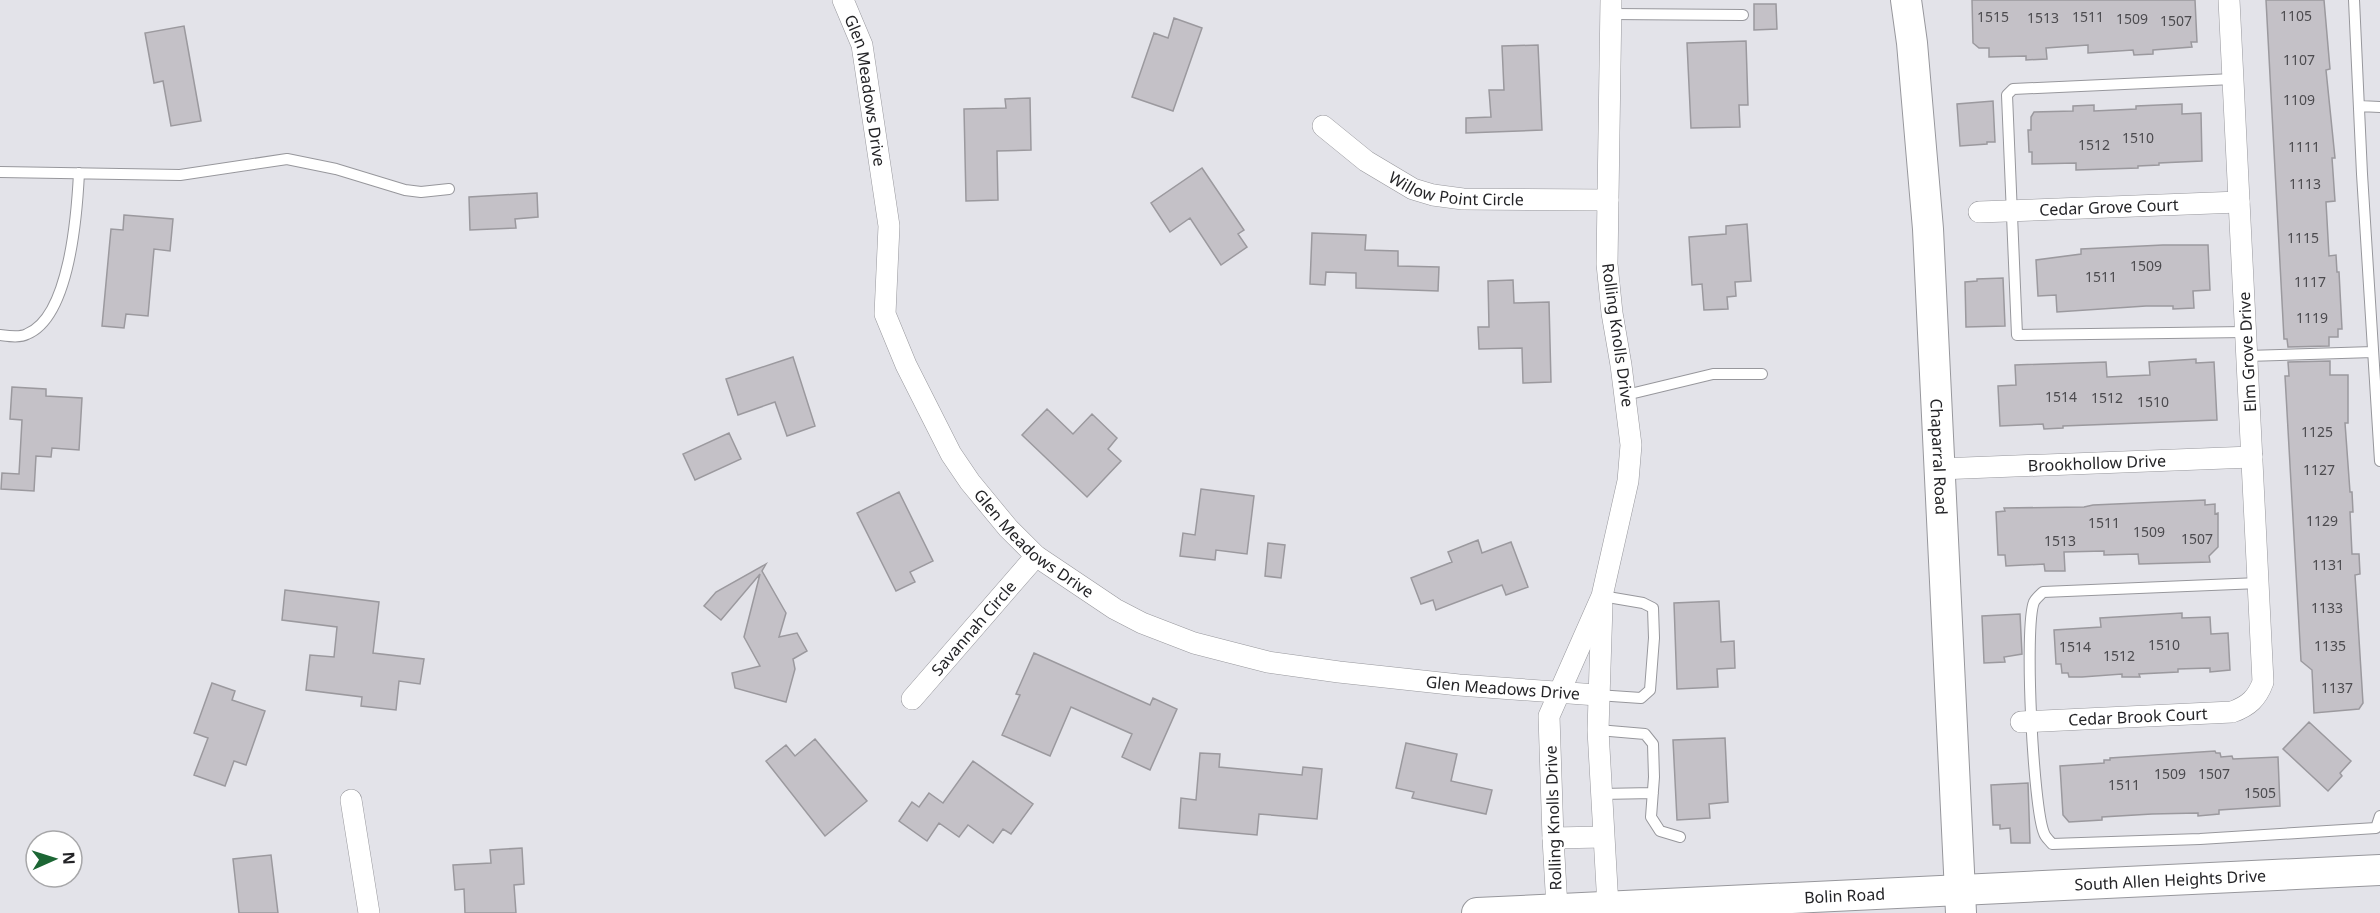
<svg xmlns="http://www.w3.org/2000/svg" width="2380" height="913" viewBox="0 0 2380 913" font-family="'Noto Sans',sans-serif">
  <rect width="100%" height="100%" fill="#e3e3e9"/>
  <path fill="#c4c1c7" stroke="#9b999e" stroke-width="1.5" d="M1972,0H2195L2197,42H2191L2192,47L2153,50V54L2134,55L2133,50L2088,53V45L2046,48L2047,59L2026,60V56L1989,57V48H1979L1973,43Z
    M2266,0H2324L2330,69L2326,70L2335,158H2332L2335,201L2326,202L2329,256L2336,255L2337,272H2339L2342,329H2338V337H2329V346L2288,347L2287,339H2284Z
    M1754,4H1776L1777,29L1754,30Z
    M1174,18L1202,28L1173,111L1132,97L1154,33L1168,38Z
    M184,26L201,121L171,126L163,81L154,83L145,33Z
    M1746,41L1748,105H1739L1740,127L1691,128L1687,43Z
    M1538,45L1542,130L1466,133V118L1491,117L1489,90H1504L1502,46Z
    M1030,98L1031,150L997,151L998,200L966,201L964,109L1006,108L1005,99Z
    M1993,101L1995,142H1987V144L1960,146L1957,104Z
    M2182,104V114L2201,113L2202,161L2159,163V165L2138,166V168L2076,170V163L2032,164V152H2029L2028,130H2031V117L2034,112L2073,111V106L2094,105V111L2136,109V106Z
    M1202,168L1244,230L1238,234L1247,247L1221,265L1190,218L1170,232L1151,203Z
    M537,193L538,217L515,219L516,228L470,230L469,197Z
    M124,215L173,219L170,251L154,249L148,316L126,314L124,328L102,326L111,229L123,230Z
    M1747,224L1751,281L1735,282L1736,296L1727,297L1728,309L1704,310L1702,284L1692,285L1689,237L1726,234V226Z
    M1312,233L1366,235L1365,250L1398,251V266L1439,267L1438,291L1356,288V273L1326,272L1325,285L1310,284Z
    M2163,245H2208L2210,290L2193,291L2194,308L2173,309V306H2146L2057,312L2056,295L2038,296L2036,260L2081,254V249Z
    M2003,278L2005,326L1966,327L1965,282L1977,281V279Z
    M1513,280L1514,303L1549,302L1551,382L1523,383L1522,348L1479,349L1478,327H1489L1488,281Z
    M793,357L815,426L787,436L775,402L738,415L726,379Z
    M2196,359V363L2214,362L2217,420L2063,426V428L2044,429L2043,424L2000,426L1998,386L2016,385L2015,365L2106,362L2107,377L2150,375L2149,362Z
    M2330,361V375H2348V423H2345L2350,492H2352L2353,512H2350L2352,554H2359L2360,574L2355,575L2363,703L2359,709L2314,713L2312,670L2301,661L2285,376H2289L2288,362Z
    M12,387L46,389V396L82,398L79,450L52,448L51,457L36,456L34,491L1,489L2,473L19,474L22,420L10,419Z
    M1047,409L1073,434L1092,414L1117,438L1108,449L1121,461L1087,497L1022,435Z
    M729,433L741,459L695,480L683,454Z
    M1201,489L1254,496L1247,554L1216,550L1215,560L1180,556L1183,533L1195,535Z
    M899,492L933,561L910,572L915,582L896,591L857,513Z
    M2205,500V505L2215,504V514L2218,513V547L2209,556L2210,562L2139,564L2138,554L2104,555V551L2064,552L2065,571H2045L2044,564L2006,566L2005,555H1998L1996,512L2005,511L2004,508L2084,507L2093,505Z
    M1478,540L1482,553L1511,542L1528,587L1506,595L1502,585L1436,610L1433,600L1421,604L1411,578L1452,562L1448,552Z
    M1268,543L1285,545L1281,578L1265,576Z
    M766,564L762,571L786,613L779,637L797,633L807,651L793,659L795,669L786,702L735,688L732,673L760,666L744,637L760,574L721,620L704,606L716,592Z
    M285,590L379,602L373,653L424,659L420,684L399,681L396,710L361,706L362,697L306,690L310,655L334,657L337,627L282,620Z
    M1719,601L1721,642L1734,641L1735,668L1717,669L1718,687L1677,689L1674,603Z
    M2182,613V618L2210,617L2211,634L2228,633L2230,670L2210,672V668L2178,669V672L2139,674L2140,677H2122V674L2082,677H2069L2068,673H2062L2061,664H2056L2054,630L2101,627L2100,618Z
    M2020,614L2022,654L2004,657L2005,662L1984,663L1982,616Z
    M1034,653L1150,705L1153,698L1177,709L1150,770L1122,757L1132,734L1071,707L1050,756L1002,735L1020,695L1016,694Z
    M212,683L235,691L232,700L265,711L246,765L234,761L225,786L194,775L208,738L194,733Z
    M2309,722L2351,761L2340,773L2342,776L2328,791L2283,749Z
    M1725,738L1728,802L1709,804L1710,818L1677,820L1673,740Z
    M815,739L867,801L825,836L766,761L786,745L795,756Z
    M1406,743L1457,754L1451,781L1492,790L1486,814L1412,798L1414,792L1396,788Z
    M2215,751L2216,753H2220L2221,757L2232,756L2233,759L2278,757L2280,806L2219,810V814L2198,816V813L2152,814L2102,817V820L2069,822L2063,815L2060,766L2104,763V760H2110V758Z
    M1200,753L1220,754L1219,767L1302,775L1303,767L1322,769L1317,819L1259,814L1257,835L1179,828L1181,798L1196,800Z
    M973,761L1033,804L1011,834L1003,829L993,843L968,825L959,837L939,823L927,841L899,821L912,802L919,807L929,793L943,803Z
    M2028,783L2030,843H2011L2010,828L2000,829V825H1993L1991,785Z
    M522,848L524,884L514,885L516,913H465L464,889L455,890L453,865L491,863L490,850Z
    M271,855L278,913H239L233,859Z"/>
  <g fill="none" stroke-linecap="round" stroke-linejoin="round">
    <defs>
      <path id="lane" d="M2354,0L2362,174L2380,461
        M1612,14L1743,15
        M2233,79L2013,89L2007,95L2017,335L2246,332
        M2359,106L2380,107
        M0,172L180,175L287,159L336,169L405,190L421,192L449,189
        M0,335C8,336 20,338 27,334C70,317 77,213 79,173
        M2247,356L2373,352
        M1626,395L1713,374H1762
        M2259,583L2043,592C2040,595 2036,598 2034,602C2024,626 2033,807 2044,833C2045,837 2050,841 2052,844L2200,839L2376,828L2380,816
        M1597,695L1641,698L1650,690L1654,638L1653,608L1643,603L1602,596
        M1598,730L1645,734L1653,744L1654,777L1651,817L1660,831L1680,837
        M1601,794L1653,793"/>
      <g id="street">
        <path id="s1" d="M843,0L862,45L889,226L885,314L906,365L951,454L970,482L1008,528L1036,556L1115,609L1142,623L1194,643L1268,662L1339,672L1459,685L1597,695"/>
        <path id="s2" d="M1323,126L1366,161L1413,189L1433,195L1463,199L1608,200"/>
        <path id="s3" d="M1979,212L2239,202"/>
        <path id="s4" d="M1939,469L2252,457"/>
        <path d="M1602,605L1598,730L1608,906"/>
        <path id="s5" d="M912,699L1036,556"/>
        <path id="s6" d="M2021,722L2232,712C2249,706 2257,698 2263,682L2229,0"/>
        <path d="M351,800L369,913"/>
        <path d="M1553,838L1603,837"/>
        <path d="M1557,908L1553,838L1549,716L1602,596L1628,481L1631,445L1621,365L1612,313L1607,264L1611,0"/>
      </g>
      <g id="secondary">
        <path id="s7" d="M1906,0L1912,43L1928,229L1961,913"/>
        <path id="s8" d="M1477,913L2380,870"/>
      </g>
    </defs>
    <use href="#lane" stroke="#97979c" stroke-width="12"/>
    <use href="#street" stroke="#97979c" stroke-width="22"/>
    <use href="#secondary" stroke="#97979c" stroke-width="32"/>
    <use href="#lane" stroke="#fff" stroke-width="10"/>
    <use href="#street" stroke="#fff" stroke-width="21"/>
    <use href="#secondary" stroke="#fff" stroke-width="30"/>
  </g>
  <g text-anchor="middle" stroke-width="4.5" stroke-linejoin="round" paint-order="stroke">
    <g font-size="14" fill="#4c4b4f">
      <text x="2296" y="21">1105</text>
      <text x="1993" y="22">1515</text>
      <text x="2088" y="22">1511</text>
      <text x="2043" y="23">1513</text>
      <text x="2132" y="24">1509</text>
      <text x="2176" y="26">1507</text>
      <text x="2299" y="65">1107</text>
      <text x="2299" y="105">1109</text>
      <text x="2138" y="143">1510</text>
      <text x="2094" y="150">1512</text>
      <text x="2304" y="152">1111</text>
      <text x="2305" y="189">1113</text>
      <text x="2303" y="243">1115</text>
      <text x="2146" y="271">1509</text>
      <text x="2101" y="282">1511</text>
      <text x="2310" y="287">1117</text>
      <text x="2312" y="323">1119</text>
      <text x="2061" y="402">1514</text>
      <text x="2107" y="403">1512</text>
      <text x="2153" y="407">1510</text>
      <text x="2317" y="437">1125</text>
      <text x="2319" y="475">1127</text>
      <text x="2322" y="526">1129</text>
      <text x="2104" y="528">1511</text>
      <text x="2149" y="537">1509</text>
      <text x="2197" y="544">1507</text>
      <text x="2060" y="546">1513</text>
      <text x="2328" y="570">1131</text>
      <text x="2327" y="613">1133</text>
      <text x="2164" y="650">1510</text>
      <text x="2330" y="651">1135</text>
      <text x="2075" y="652">1514</text>
      <text x="2119" y="661">1512</text>
      <text x="2337" y="693">1137</text>
      <text x="2170" y="779">1509</text>
      <text x="2214" y="779">1507</text>
      <text x="2124" y="790">1511</text>
      <text x="2260" y="798">1505</text>
    </g>
    <g font-size="16" fill="#242427" stroke="#fff">
      <text dy="6" stroke="none"><textPath href="#s1" startOffset="94">Glen Meadows Drive</textPath></text>
      <text dy="6" stroke="none"><textPath href="#s2" startOffset="153">Willow Point Circle</textPath></text>
      <text dy="6" stroke="none"><textPath href="#s3" startOffset="130">Cedar Grove Court</textPath></text>
      <text transform="translate(1618 335) rotate(82)" y="6">Rolling Knolls Drive</text>
      <text transform="translate(2247 352) rotate(-93)" y="6">Elm Grove Drive</text>
      <text dy="6" stroke="none"><textPath href="#s7" startOffset="458">Chaparral Road</textPath></text>
      <text dy="6" stroke="none"><textPath href="#s4" startOffset="158">Brookhollow Drive</textPath></text>
      <text dy="6" stroke="none"><textPath href="#s1" startOffset="598">Glen Meadows Drive</textPath></text>
      <text dy="6" stroke="none"><textPath href="#s5" startOffset="94">Savannah Circle</textPath></text>
      <text dy="6" stroke="none"><textPath href="#s1" startOffset="1102">Glen Meadows Drive</textPath></text>
      <text dy="6" stroke="none"><textPath href="#s6" startOffset="117">Cedar Brook Court</textPath></text>
      <text transform="translate(1553 818) rotate(-92)" y="6">Rolling Knolls Drive</text>
      <text dy="6" stroke="none"><textPath href="#s8" startOffset="694">South Allen Heights Drive</textPath></text>
      <text dy="6" stroke="none"><textPath href="#s8" startOffset="368">Bolin Road</textPath></text>
    </g>
  </g>
  <g transform="translate(54 859) rotate(87)"><circle r="28" fill="#ffffff" stroke="#a7a7a9" stroke-width="1.5"/>
  <path d="M0-4.5L10 22L0 15L-10 22Z" fill="#1c6634"/>
  <text y="-9" font-size="16" font-weight="bold" text-anchor="middle" fill="#242427">N</text>
  </g>
</svg>
